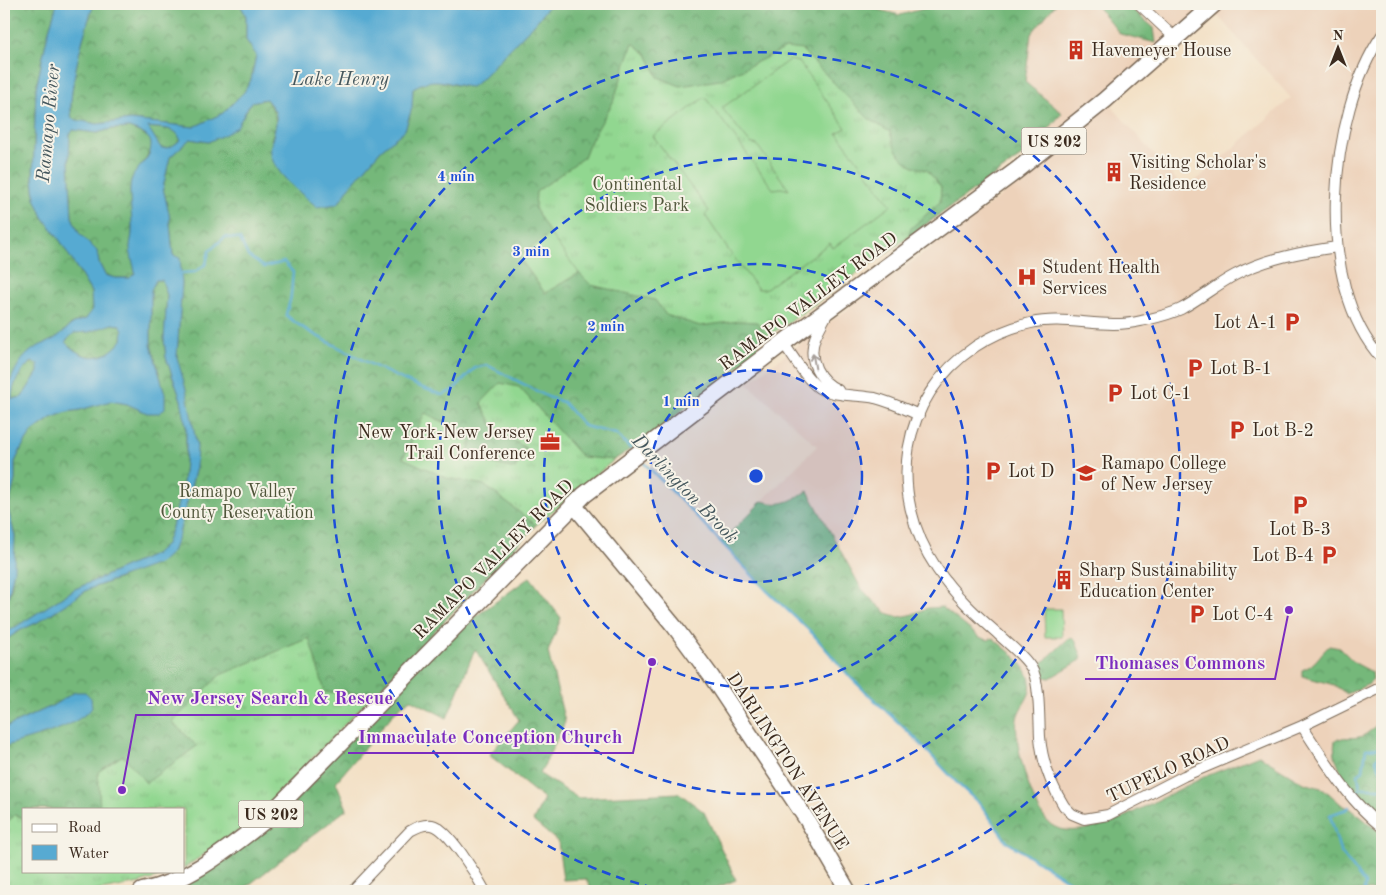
<svg xmlns="http://www.w3.org/2000/svg" width="1386" height="895" viewBox="0 0 1386 895" font-family="'Old Standard TT',serif">
  <defs>
    <pattern id="grass-tufts" width="24" height="20" patternUnits="userSpaceOnUse" patternTransform="scale(1.25)"><rect width="24" height="20" fill="#91d790"/><path d="M3 7l-1-3M5 7V3M7 7l1-3M15 17l-1-3M17 17v-4M19 17l1-3" fill="none" stroke="#7eb97c"/></pattern>
    <pattern id="forest-crowns" width="20" height="18" patternUnits="userSpaceOnUse" patternTransform="scale(1.25)"><rect width="20" height="18" fill="#74b87a"/><path d="M2 6a3 3 0 1 1 6 0M12 15a3 3 0 1 1 6 0" fill="none" stroke="#609663"/></pattern>
  </defs>
  <rect width="100%" height="100%" fill="#f7f3e8"/>
  <filter id="ink" filterUnits="userSpaceOnUse"><feTurbulence type="fractalNoise" baseFrequency=".02" numOctaves="2"/><feDisplacementMap in="SourceGraphic" scale="10" xChannelSelector="R" yChannelSelector="G"/><feConvolveMatrix kernelMatrix="1 2 1 2 8 2 1 2 1" color-interpolation-filters="sRGB"/></filter>
  <filter id="wash" filterUnits="userSpaceOnUse"><feTurbulence type="fractalNoise" baseFrequency=".0096" numOctaves="4" result="noise"/><feDisplacementMap in="SourceGraphic" scale="20" xChannelSelector="R" yChannelSelector="G"/><feGaussianBlur stdDeviation="1.12" result="paint"/><feColorMatrix in="noise" values="0 0 0 0 0 0 0 0 0 0 0 0 0 0 0 0 0 1.4 0 .05"/><feComposite in="paint" operator="in"/></filter>
  <g filter="url(#wash)">
    <rect width="100%" height="100%" fill="#f3e0c5"/>
    <path fill="#edd2ba" fill-rule="evenodd" d="M1013,4H1382V891H1085L1007,842L981,805L851,678L812,633L766,590L721,542L817,446L747,383L1048,162L1033,148ZM1210,7L1291,98L1185,190L1106,100Z"/>
    <path fill="url(#grass-tufts)" stroke="#668057" d="M4,4H861L1033,148L788,323L759,341L755,354L646,439L614,460L536,525L249,824L184,868V809H24V871H178L140,883L95,891H4Z"/>
    <path fill="url(#forest-crowns)" stroke="#58714c" d="M4,4H57L48,33L36,88L33,177L35,198L43,217L61,242L91,292L92,310L86,319L72,323L57,338L35,348L11,379L4,405V285L6,254L4,250Z
      M94,4H240L246,16V40L256,55L251,80L244,92L223,113L194,127L131,120L97,124L72,119C66,95 85,28 94,4Z
      M550,4H870L871,8L900,15L930,7L932,4H1056L1031,34L1025,82L1062,113L1033,148L909,236L910,229L940,202L941,187L927,170C903,165 896,155 890,132L869,119L802,50L786,48L720,80L680,86L658,77L647,54L633,43L613,102L589,144L584,157L536,192L535,208L550,234L519,257L545,293L579,273L591,285L655,300L666,315L700,326L738,321L757,322L767,336L759,341L755,354L646,439L614,460L582,457L519,387L500,383L481,403L495,429L526,448L515,469L466,457L473,436L425,413L403,458L447,478L484,485L536,525L375,694L325,692L309,638L220,675L172,722L197,746L146,783L123,755L98,772L100,809H24V818L15,815L4,825V747C31,736 72,729 92,708L75,692L52,706L4,728V641L19,631L38,622L89,589L118,579L172,552L179,534L196,467L177,357L182,283L173,255L169,213L163,188L170,157L190,139L208,142L246,111L251,102L266,99C277,116 278,120 271,140L338,204L351,185L381,150L405,130L412,108L413,88C435,75 440,83 462,86C467,87 473,84 477,83L537,21Z
      M1095,4H1126L1154,28L1156,43L1120,34Z
      M147,127C158,129 178,126 180,140C175,145 169,149 161,148Z
      M129,128L141,133L150,139L152,147L145,160L132,178L130,190L132,213V234L130,248L134,262L135,273L130,278H115L105,275L99,263L97,251L79,233L72,217L69,162L70,134L73,130L97,133L111,129Z
      M156,280H162L167,295L164,339L166,358L181,400L186,426V452L183,484L172,527L166,544L155,554L75,589L6,633L4,632V603L8,598L12,586L15,536L8,509L15,480V462L22,447L33,431L51,418L67,412L80,410L111,401L127,404L147,413L165,394L151,345V290Z
      M112,324L120,325L123,330L122,340C105,362 84,362 65,342L74,333Z
      M32,362L39,364L38,372L22,397L12,399C12,385 20,369 32,362Z
      M808,491L861,588L874,602L887,613L899,617L910,615L928,608L942,607L979,637L988,640L993,638C1005,649 1024,661 1029,677C1035,697 1020,703 1017,719C1013,742 1033,818 1055,827C1072,835 1097,827 1114,822L1204,777L1259,755L1269,762L1304,783L1324,789L1342,805L1351,809L1382,834V891H1085L1007,842L981,805L958,784L915,738L851,678L812,633L766,590L721,542L762,501C782,507 790,501 808,491Z
      M530,577L561,618L548,652L565,722L540,774L578,798L679,793L704,812L736,880L708,891H593L586,879L563,880L558,842L533,821L544,799L489,755L519,720L475,649L447,718L410,699L395,712L336,782L347,809L241,891H167L189,881L454,632Z
      M1072,638L1075,640L1082,657L1081,660L1050,678L1043,677L1038,667L1040,665L1068,639Z
      M1329,646L1340,648L1355,663L1372,672L1373,680L1369,684L1347,694L1334,685L1302,676V670C1315,666 1319,655 1329,646Z
      M1382,719V819C1363,803 1329,769 1335,741C1345,735 1350,739 1359,737C1369,735 1375,725 1382,719Z"/>
    <path fill="#91d790" stroke="#668057" d="M789,60L799,62L846,128L837,133L891,205L833,248L830,243L765,289H758L729,251L705,215L709,211L653,136L705,97L773,189L782,188L789,190L757,145L750,143L722,108Z
      M550,234L579,273L545,293L519,257Z
      M1044,609H1061L1062,637H1045Z"/>
    <path fill="#57aad2" stroke="#496a78" fill-rule="evenodd" d="M57,4H94C85,28 66,96 72,119L97,124L131,120L194,127L223,113L244,92L251,80L256,55L246,40V16L240,4H550L537,21L477,83L471,87C447,85 437,74 413,88L412,108L405,130L381,150L351,185L338,204L317,207C302,194 282,180 273,161C265,144 281,125 275,112C273,107 269,103 266,99L251,102L237,127L226,134L208,142L190,139L170,157L163,188L169,213L173,255L180,258L182,283L177,357L187,393L197,447L196,467L179,534L172,552L160,563L89,589L38,622L19,631L4,641V632L6,633L75,589L155,554L166,544L172,527L183,484L186,452V426L181,400L166,358L164,339L167,295L162,280H156L151,290V345L165,394V408L160,413H147L127,404L111,401L80,410L67,412L51,418L33,431L22,447L15,462V480L8,509L15,536L14,570L8,598L4,603V405C9,383 15,361 35,348C42,344 50,342 57,337C71,327 67,324 86,319L92,310L91,292L61,242L43,217L35,198L33,177L36,88L48,33ZM148,127C159,129 178,126 180,140C175,145 169,149 161,148ZM129,128C137,131 152,135 151,146C151,159 136,168 132,178C127,190 133,218 132,232C132,237 130,242 130,247C130,255 134,264 135,273L130,278H115L105,275L99,263L97,251L79,233L72,217L69,162L70,134L73,130L97,133L111,129ZM112,324L120,325L123,330L122,340C105,362 84,362 65,342L74,333L89,332ZM32,362L38,364V372L22,397L12,399C12,385 21,369 32,362Z
      M75,692H85L91,698L92,708C71,731 32,736 4,747V728L52,706Z"/>
    <g fill="none" stroke-linecap="round" stroke-linejoin="round">
      <path stroke="#57aad2" stroke-width="2.5" d="M181,273L195,272L206,264L209,251L225,237L240,239L248,256L264,267L284,262L293,272C292,279 292,287 291,294C291,301 287,308 286,315C303,330 326,341 346,351C377,368 409,384 442,395L452,391L475,368L487,365L548,397L563,402L584,426L616,434L633,451
        M640,459L683,502L766,590L812,633L851,678L915,738L958,784L981,805L1007,842L1085,891
        M1382,753L1375,760L1382,772
        M1360,788H1382
        M1358,793L1360,788L1358,774L1363,770L1366,749L1379,748L1382,746
        M1349,807L1347,809L1330,815L1340,851L1365,884L1364,891"/>
    </g>
  </g>
  <g filter="url(#ink)">
    <g fill="none" stroke-linecap="round" stroke-linejoin="round">
      <defs>
        <path id="street" d="M1139,4L1175,38
          M1382,35C1328,114 1313,285 1382,359
          M1337,247C1302,252 1267,258 1235,275C1216,285 1200,299 1181,309C1169,315 1154,318 1141,321C1105,330 1067,315 1031,323C1011,327 993,335 976,346C899,398 886,493 937,569C954,594 974,613 997,633C1008,644 1024,655 1032,669C1040,682 1039,720 1040,737C1042,761 1051,785 1064,806L1072,814L1084,819L1108,815L1184,776L1302,726L1382,687
          M827,314C823,322 818,330 815,338C807,360 819,381 838,390
          M783,343C794,357 804,377 819,388C832,396 860,395 875,398C891,402 905,409 919,415
          M1302,726C1326,762 1348,800 1382,827
          M353,891L410,831C417,827 423,824 432,825C448,828 477,876 485,891"/>
        <path id="secondary" d="M573,504L674,626L711,676L807,820L848,891"/>
        <path id="primary" d="M142,891C188,882 228,849 264,821L584,495L783,343L1016,171L1105,100L1214,4"/>
      </defs>
      <use href="#street" stroke="#7b6a58" stroke-width="12"/>
      <use href="#secondary" stroke="#7b6a58" stroke-width="18"/>
      <use href="#primary" stroke="#7b6a58" stroke-width="19"/>
      <use href="#street" stroke="#fff" stroke-width="10"/>
      <use href="#secondary" stroke="#fff" stroke-width="15"/>
      <use href="#primary" stroke="#fff" stroke-width="16"/>
    </g>
    <defs><path id="oneway-shaft" d="M-6 0H5M1.5-3L5.5 0L1.5 3" fill="none" stroke-width="1.6" stroke-linecap="round" stroke-linejoin="round" transform="scale(1.25)"/></defs>
    <use stroke="#a79f9a" href="#oneway-shaft" transform="translate(814 361) rotate(-100)"/>
  </g>
  <circle cx="756" cy="476" r="106" fill="#1d4ed8" fill-opacity=".12"/>
  <g fill="none" stroke="#1d4ed8" stroke-width="2.5" stroke-dasharray="9 6">
    <circle cx="756" cy="476" r="106"/>
    <circle cx="756" cy="476" r="212"/>
    <circle cx="756" cy="476" r="318"/>
    <path d="M668 891A424 424 0 1 1 844 891"/>
  </g>
  <defs>
    <symbol id="building-bare" viewBox="-9 -9 18 18"><path d="M-4-6H4V6H1V3H-1V6H-4ZM-2.5-4.3h1.7v1.8h-1.7ZM.8-4.3h1.7v1.8H.8ZM-2.5-1h1.7V.8h-1.7ZM.8-1h1.7V.8H.8Z" fill="#c8321e" stroke="#f7f3e8" stroke-width="2.5" paint-order="stroke"/></symbol>
    <symbol id="hospital-bare" viewBox="-9 -9 18 18"><path d="M-5-5h3v3.5h4V-5h3V5h-3V1.5h-4V5h-3Z" fill="#c8321e" stroke="#f7f3e8" stroke-width="2.5" paint-order="stroke"/></symbol>
    <symbol id="parking-bare" viewBox="-9 -9 18 18"><path d="M-3.5-5.5H1a3.5 3.5 0 0 1 0 7H-1V5.5H-3.5ZM-1-3.4V-.6H.8a1.4 1.4 0 0 0 0-2.8Z" fill="#c8321e" stroke="#f7f3e8" stroke-width="2.5" paint-order="stroke"/></symbol>
    <symbol id="office-bare" viewBox="-9 -9 18 18"><path d="M-6-3h4V-5.5h4V-3h4V5H-6ZM-1-4.5V-3h2v-1.5ZM-6 0V1H6V0Z" fill="#c8321e" stroke="#f7f3e8" stroke-width="2.5" paint-order="stroke"/></symbol>
    <symbol id="university-bare" viewBox="-9 -9 18 18"><path d="M0-5L7-2L0 1L-7-2ZM-4 1L0 2.5L4 1V4Q0 6-4 4Z" fill="#c8321e" stroke="#f7f3e8" stroke-width="2.5" paint-order="stroke"/></symbol>
  </defs>
  <g fill-rule="evenodd">
    <use href="#building-bare" x="1062" y="36" width="28" height="28"/>
    <use href="#building-bare" x="1100" y="158" width="28" height="28"/>
    <use href="#hospital-bare" x="1013" y="263" width="28" height="28"/>
    <use href="#parking-bare" x="1278" y="308" width="28" height="28"/>
    <use href="#parking-bare" x="1181" y="354" width="28" height="28"/>
    <use href="#parking-bare" x="1101" y="379" width="28" height="28"/>
    <use href="#parking-bare" x="1223" y="416" width="28" height="28"/>
    <use href="#office-bare" x="536" y="428" width="28" height="28"/>
    <use href="#parking-bare" x="979" y="457" width="28" height="28"/>
    <use href="#university-bare" x="1072" y="459" width="28" height="28"/>
    <use href="#parking-bare" x="1286" y="491" width="28" height="28"/>
    <use href="#parking-bare" x="1315" y="541" width="28" height="28"/>
    <use href="#building-bare" x="1050" y="566" width="28" height="28"/>
    <use href="#parking-bare" x="1183" y="600" width="28" height="28"/>
  </g>
  <g text-anchor="middle" stroke-width="4" stroke-linejoin="round" paint-order="stroke">
    <g fill="#f7f3e8" stroke="#73665b" stroke-width="1">
      <rect x="1021.5" y="127.5" width="65" height="27" rx="4"/>
      <rect x="238.5" y="800.5" width="65" height="27" rx="4"/>
    </g>
    <g font-size="16" font-weight="bold" fill="#3b2a1e">
      <text x="1054" y="147">US 202</text>
      <text x="271" y="820">US 202</text>
    </g>
    <g font-size="18" fill="#3b2a1e" stroke="#f7f3e8" text-anchor="start">
      <text x="1091" y="56">Havemeyer House</text>
      <text x="1129" y="168">Visiting Scholar's<tspan x="1129" dy="21">Residence</tspan></text>
      <text x="1042" y="273">Student Health<tspan x="1042" dy="21">Services</tspan></text>
      <text x="1277" y="328" text-anchor="end">Lot A-1</text>
      <text x="1210" y="374">Lot B-1</text>
      <text x="1130" y="399">Lot C-1</text>
      <text x="1252" y="436">Lot B-2</text>
      <text x="535" y="438" text-anchor="end">New York-New Jersey<tspan x="535" dy="21">Trail Conference</tspan></text>
      <text x="1101" y="469">Ramapo College<tspan x="1101" dy="21">of New Jersey</tspan></text>
      <text x="1008" y="477">Lot D</text>
      <text x="1300" y="535" text-anchor="middle">Lot B-3</text>
      <text x="1314" y="561" text-anchor="end">Lot B-4</text>
      <text x="1079" y="576">Sharp Sustainability<tspan x="1079" dy="21">Education Center</tspan></text>
      <text x="1212" y="620">Lot C-4</text>
    </g>
    <g font-size="18" fill="#50553a" stroke="#f7f3e8">
      <text x="637" y="190">Continental<tspan x="637" dy="21">Soldiers Park</tspan></text>
      <text x="237" y="497">Ramapo Valley<tspan x="237" dy="21">County Reservation</tspan></text>
    </g>
    <g font-size="18" fill="#3b2a1e" stroke="#f7f3e8">
      <text transform="translate(808 301) rotate(-37)" y="6">RAMAPO VALLEY ROAD</text>
      <text transform="translate(493 559) rotate(-45)" y="6">RAMAPO VALLEY ROAD</text>
      <text transform="translate(788 761) rotate(57)" y="6">DARLINGTON AVENUE</text>
      <text transform="translate(1168 769) rotate(-25)" y="6">TUPELO ROAD</text>
    </g>
    <g font-size="19" font-style="italic" fill="#45575d" stroke="#f7f3e8">
      <text x="340" y="85">Lake Henry</text>
      <text transform="translate(47 123) rotate(-85)" y="7">Ramapo River</text>
      <text transform="translate(686 488) rotate(46)" y="7">Darlington Brook</text>
    </g>
  </g>
  <circle cx="756" cy="476" r="8" fill="#1d4ed8" stroke="#f7f3e8" stroke-width="2.5"/>
  <g font-size="15" text-anchor="middle" font-weight="bold" fill="#1d4ed8" stroke="#f7f3e8" stroke-width="4" stroke-linejoin="round" paint-order="stroke">
    <text x="456" y="181">4 min</text>
    <text x="531" y="256">3 min</text>
    <text x="606" y="331">2 min</text>
    <text x="681" y="406">1 min</text>
  </g>
  <path fill="none" stroke="#7b2cbf" stroke-width="2" d="M1289 610L1275 679H1085M122 790L136 715H403M652 662L633 753H348"/>
  <g fill="#7b2cbf" stroke="#f7f3e8" stroke-width="2">
    <circle cx="1289" cy="610" r="5"/>
    <circle cx="122" cy="790" r="5"/>
    <circle cx="652" cy="662" r="5"/>
  </g>
  <g font-size="19" text-anchor="middle" font-weight="bold" fill="#7b2cbf" stroke="#f7f3e8" stroke-width="4" stroke-linejoin="round" paint-order="stroke">
    <text x="1180" y="669">Thomases Commons</text>
    <text x="270" y="704">New Jersey Search &amp; Rescue</text>
    <text x="490" y="743">Immaculate Conception Church</text>
  </g>
  <rect width="1386" height="895" fill="none" stroke="#f7f3e8" stroke-width="20"/>
  <rect x="22" y="808" width="162" height="65" fill="#f7f3e8" stroke="#aca397"/>
  <rect x="32" y="824" width="25" height="8" fill="#ffffff" stroke="#aca397"/>
  <text x="68" y="832" font-size="15" fill="#3b2a1e">Road</text>
  <rect x="32" y="845" width="25" height="15" fill="#57aad2" stroke="#aca397"/>
  <text x="68" y="858" font-size="15" fill="#3b2a1e">Water</text>
  <g transform="translate(1338 48)" stroke="#f7f3e8" stroke-width="4" paint-order="stroke">
  <path d="M0-4L9 19L0 12L-9 19Z" fill="#3b2a1e"/>
  <text y="-8" font-size="14" font-weight="bold" text-anchor="middle" fill="#3b2a1e">N</text>
  </g>
</svg>
